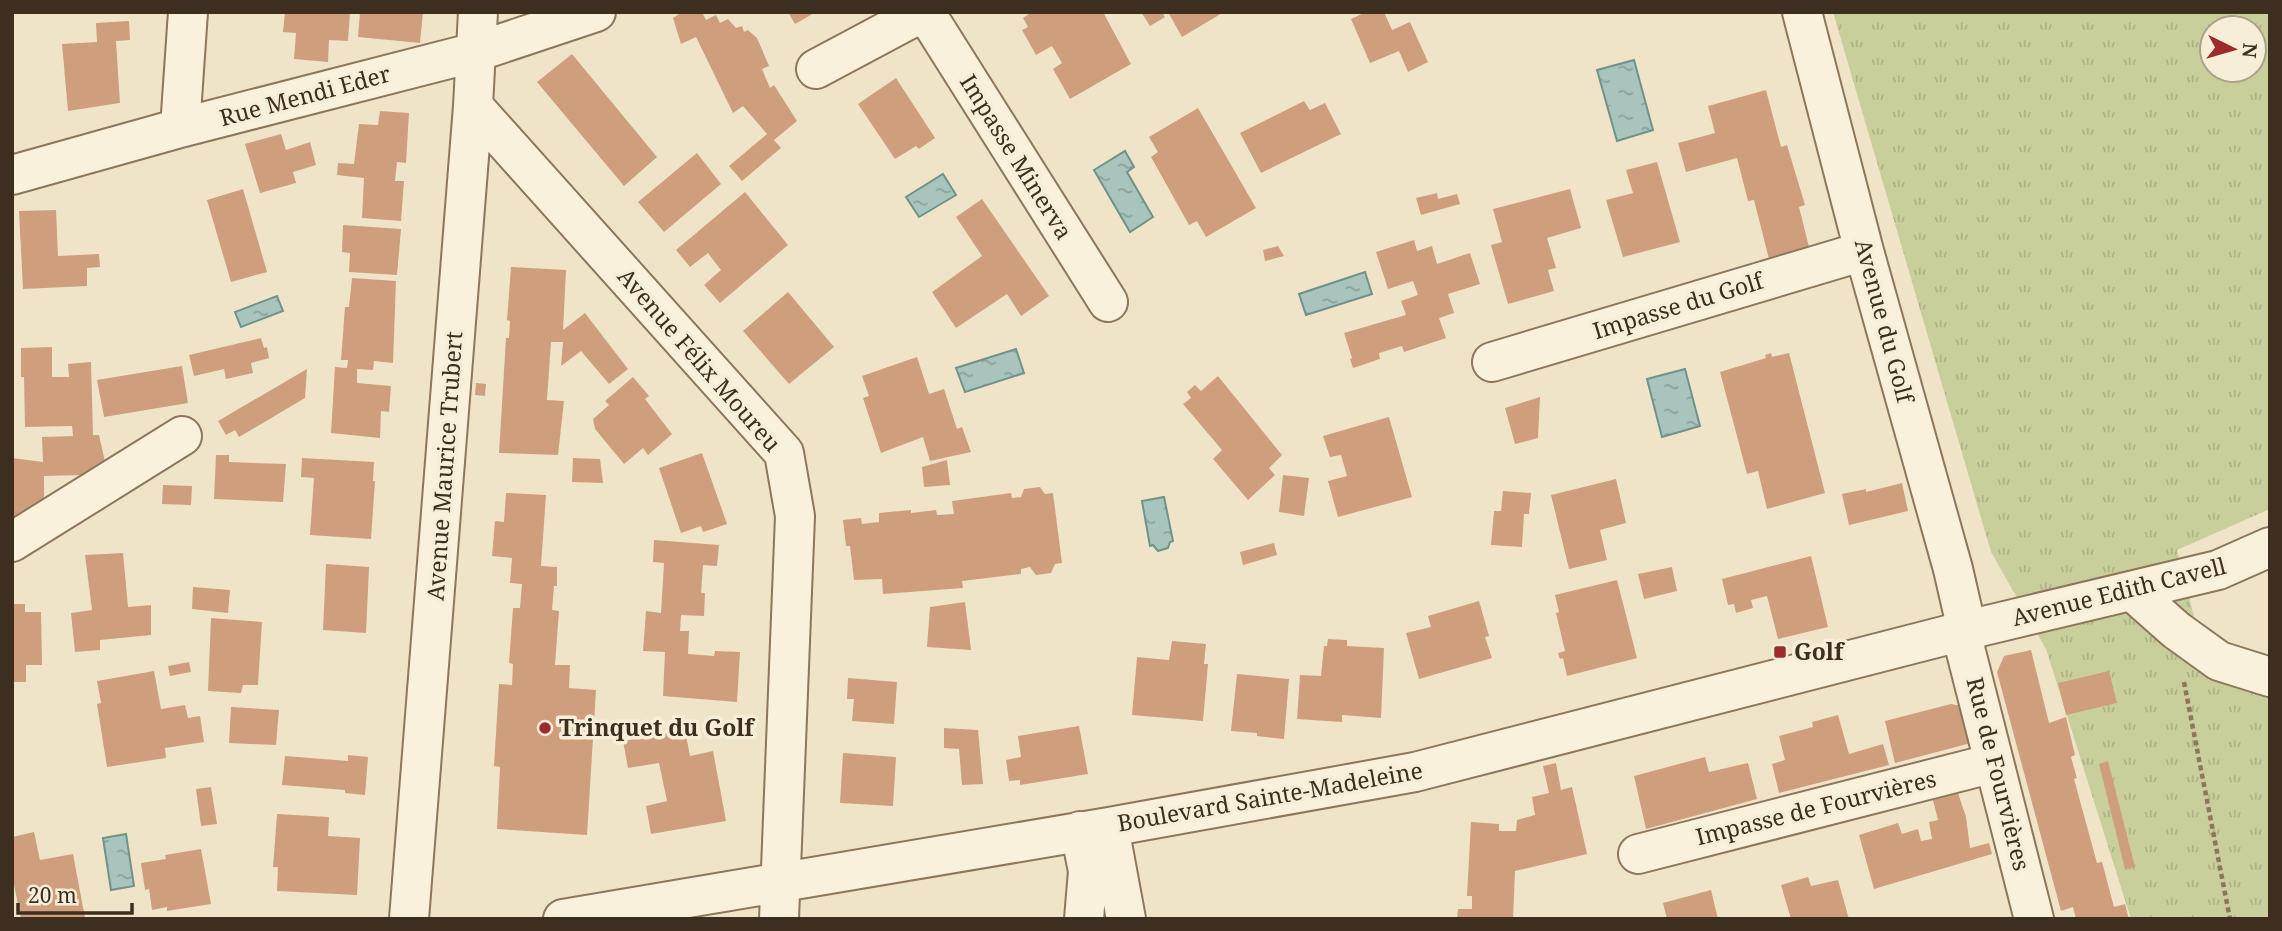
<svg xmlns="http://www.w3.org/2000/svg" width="2282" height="931" viewBox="0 0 2282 931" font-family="'Noto Serif',serif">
  <defs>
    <pattern id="grass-tufts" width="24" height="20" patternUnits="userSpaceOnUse" patternTransform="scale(1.75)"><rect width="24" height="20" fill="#c9cf9b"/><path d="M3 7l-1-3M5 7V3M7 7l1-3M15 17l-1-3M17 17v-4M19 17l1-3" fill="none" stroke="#aeb285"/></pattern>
    <pattern id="water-ripples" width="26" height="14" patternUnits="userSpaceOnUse" patternTransform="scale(1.75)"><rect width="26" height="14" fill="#a9c4bc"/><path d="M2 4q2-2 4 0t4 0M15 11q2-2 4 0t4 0" fill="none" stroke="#8ba098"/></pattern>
  </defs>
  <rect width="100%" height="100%" fill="#f0e4c8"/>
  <path fill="url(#grass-tufts)" fill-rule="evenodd" d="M1833,12H2270V509L2177,550L2208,671L2270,692V919H2131L2046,649L1991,552ZM2212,28H2254V70H2212Z"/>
  <path fill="url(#water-ripples)" stroke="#6f938a" stroke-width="2" d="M1634,60L1653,130L1617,141L1597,70Z
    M1125,151L1134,167L1127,172L1153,217L1130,232L1094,170Z
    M943,174L956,195L919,217L906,197Z
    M1365,272L1372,294L1306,315L1299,294Z
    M277,296L283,311L241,327L235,312Z
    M1016,349L1024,373L965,392L956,368Z
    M1685,369L1700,426L1662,437L1647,379Z
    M1164,497L1173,541L1170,542L1168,548L1158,551L1153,545L1150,546L1142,501Z
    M126,834L134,886L111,890L103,838Z"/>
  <path fill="#cf9f7d" d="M285,12H350L348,41L329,40L328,62L294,59L296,33L283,32Z
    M360,12H423L420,43L358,37Z
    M682,12H692L693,14L702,12L706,20L716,15L720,23L728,19L736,28L742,26L744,32L748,30L757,38L769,66L762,69L770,88L774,85L797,121L774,140L781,148L742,181L729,166L767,134L743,106L733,113L696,37L681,44L673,18Z
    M788,12H816L795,24Z
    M1032,12H1103L1131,64L1070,99L1053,69L1062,63L1052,46L1036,55L1022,30L1028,27L1023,18Z
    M1141,12H1162L1165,17L1150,26Z
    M1168,12H1224L1182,37Z
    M1366,12H1384L1392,30L1410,22L1428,62L1408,72L1399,51L1370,63L1351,19Z
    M129,21L130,40L116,41L120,103L68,111L62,44L97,42L96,23Z
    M572,54L657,157L624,186L537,82Z
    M896,78L935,138L919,149L916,146L895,159L858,104Z
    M1766,90L1781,147L1787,145L1805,205L1799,207L1809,247L1769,259L1754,200L1748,201L1737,158L1686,172L1678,143L1715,133L1708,106Z
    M1304,101L1310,110L1325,103L1341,134L1261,173L1240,133Z
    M1198,108L1256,208L1206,237L1197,221L1189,225L1151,157L1158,152L1149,137Z
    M380,111L409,113L406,163L397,162L395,181H404L401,221L362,218L364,178L337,175L338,163L354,164L359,124L378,125Z
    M281,134L286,150L310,142L316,165L293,172L296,183L260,193L245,144Z
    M697,153L721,184L664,232L638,202Z
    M1657,162L1680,242L1623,257L1606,200L1633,193L1626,170Z
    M243,189L267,272L231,282L207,200Z
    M1570,189L1581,228L1547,238L1556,268L1548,270L1554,291L1508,304L1491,245L1502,242L1493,209Z
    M745,192L788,245L720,303L704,285L721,270L714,261L708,253L690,267L676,250Z
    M1437,193L1438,199L1457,194L1460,204L1421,215L1416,198Z
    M982,199L1049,296L1021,316L1007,294L956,328L932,292L982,256L956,217Z
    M56,210L58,256L99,254L100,267L87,268V286L23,289L19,211Z
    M343,225L401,229L397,275L349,272L350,253L342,252Z
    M1414,240L1417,251L1432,246L1437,264L1470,253L1480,284L1448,294L1454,313L1439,318L1446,338L1404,352L1402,346L1379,353L1380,359L1353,368L1350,359L1352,358L1344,333L1406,315L1401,301L1418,295L1413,281L1388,289L1376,252Z
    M1278,246L1284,256L1265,261L1263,250Z
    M511,267L566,270L563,330L585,313L628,369L609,384L581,351L561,366L563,342H551L547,400L564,401L558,455L499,453L506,338H509L510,321L507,320Z
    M352,278L396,281L393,363L374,361L373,370L357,369V383L391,386L389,412L381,411L380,438L331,433L335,367L347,368L348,360H341L345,307H349Z
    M788,292L834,347L789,384L743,331Z
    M261,338L264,348L267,347L269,358L251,363L253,373L226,379L224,369L194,376L189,355Z
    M52,347V377H69L68,364L91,362L93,435H99L106,466L83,475L44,476V503L12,522V458L43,462L42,437L73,436L72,426L25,427L24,377H21V348Z
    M1771,353L1772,357L1789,353L1825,493L1767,509L1758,471L1747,474L1720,372L1766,358L1765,355Z
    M917,357L929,394L944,389L957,429L962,427L971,452L930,461L923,437L881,453L863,398L869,396L862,376Z
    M182,366L188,403L104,417L97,380Z
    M307,369L305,398L239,437L235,430L226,435L218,421Z
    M1218,376L1282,455L1269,468L1275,475L1248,500L1213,459L1222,450L1183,404L1191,398L1187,392L1195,385L1201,391Z
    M633,377L649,396L645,399L672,434L648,455L643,448L624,464L595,429L593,419L609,405L605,401Z
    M476,383L486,384L485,396L475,395Z
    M1540,397L1538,438L1515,444L1505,408Z
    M1389,417L1412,497L1338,517L1328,481L1347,476L1341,455L1330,457L1323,436Z
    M702,453L727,524L703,532L701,526L681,533L659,468Z
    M216,455H229V462L286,464L283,502L214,499Z
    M302,458L374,462L373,481H375L371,539L310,535L314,478L301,477Z
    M573,458L600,459L603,483L572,482Z
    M947,460L950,485L924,487L922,467Z
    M1283,475L1309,478L1304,516L1279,512Z
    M1616,479L1626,523L1600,530L1607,560L1569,569L1551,495Z
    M1902,483L1908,511L1849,525L1842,494L1866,489V492Z
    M163,485L192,486L191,505L162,504Z
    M1040,487L1045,494L1053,493L1062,563L1055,564L1051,573L1036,575L1030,567L1021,569V574L962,581L963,588L883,594L882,579L854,580L850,546H846L843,520L861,518L862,524L879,522V513L911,510V513L936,510L937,515L954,514L952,501L1011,493L1012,498L1021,497L1024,489Z
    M1503,491L1531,493L1529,514H1524L1522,547L1491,545L1494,511H1501Z
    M506,493L546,495L541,566L557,567V586H554L552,610L559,611L555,665H570L569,688L596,690L587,835L497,829L500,767L494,766L499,684L512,685L513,664L509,663L513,608H520L522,584L510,583L512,558L492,556L495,521L504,522Z
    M654,540L719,545L717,566L703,565L701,593H705L704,616L681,615L680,631H689L688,654L714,656L715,651L740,652L737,702L663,696L665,652L643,651L646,611L661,613L664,563L653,562Z
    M1274,543L1277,555L1243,565L1240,552Z
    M123,553L128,607L151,605V635L100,640V650L75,652L71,613L92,610L85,555Z
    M1811,556L1828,627L1778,639L1767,596L1751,600L1753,608L1736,613L1734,604L1728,605L1722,579Z
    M326,564L369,567L366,633L323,630Z
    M1672,567L1677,591L1644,599L1638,574Z
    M1617,580L1637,658L1567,676L1563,658L1560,659L1558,653L1565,651L1556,613L1559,612L1555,595Z
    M193,587L230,590L228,613L192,609Z
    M1479,601L1489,636L1485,637L1492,658L1419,679L1406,633L1431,627L1428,616Z
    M965,602L971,650L927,647L930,607Z
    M12,604H25V612H41L42,665H26V682H12Z
    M211,618L262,622L258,685H243L241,693L208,691Z
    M1328,639L1347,640V646L1384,648L1381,718L1342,715V722L1297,719L1300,675L1321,676L1324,646H1327Z
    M1172,641L1206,644L1204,664H1208L1203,721L1132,715L1137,657L1169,660Z
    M2031,650L2049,723L2066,717L2075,755L2071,757L2077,778L2074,779L2097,863L2102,862L2114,907L2125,904L2129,919H2076L2073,907L2061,911L1997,672L2004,656Z
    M189,662L191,672L170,676L168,666Z
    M154,671L161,709L185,705L188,718L200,716L204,742L165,748L166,758L107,767L97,704L101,703L97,681Z
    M2109,671L2117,703L2066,715L2058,683Z
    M1237,674L1289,679L1284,739L1257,736V733L1231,731Z
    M848,678L897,682L894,724L852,721L854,699H847Z
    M1951,704L1961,706L1971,743L1895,763L1885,721Z
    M231,707L279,710L276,745L229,743Z
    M1838,715L1849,754L1883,744L1889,765L1779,793L1772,764L1785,760L1779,736L1813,727L1812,722Z
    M1079,726L1088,774L1020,785V780L1009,781L1006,760L1021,757L1018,736Z
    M944,728L978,730L983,784L962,785L959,749L944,748Z
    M685,730L690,756L713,751L726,821L651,834L646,806L667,801L659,763L628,768L623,741Z
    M843,753L896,757L893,806L840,803Z
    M348,755L368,757L365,795L345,793V790L282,785L285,756L348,761Z
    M1705,757L1709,772L1748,763L1757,799L1646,829L1634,776Z
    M2108,761L2135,867L2125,869L2099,764Z
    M1556,763L1561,790L1572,787L1587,854L1515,871L1513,919H1457L1458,909H1472V896H1467L1471,822L1499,824V831H1516L1517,820L1535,815L1532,797L1549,793L1543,766Z
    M211,787L217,824L201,826L196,789Z
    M1958,793L1966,817L1970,848L1989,843L1992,854L1874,889L1859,835L1898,823L1902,834L1918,829L1921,841L1932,839L1929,822L1938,820L1933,800Z
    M277,814L329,817L328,836L360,838L357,895L277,891L278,867H273Z
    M34,832L40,860L73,854L85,918L21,919L12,875V837Z
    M201,849L211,904L167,911V907L152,910L149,889L145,890L141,863L166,859L165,855Z
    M1808,877L1811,886L1838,880L1849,919H1791L1781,885Z
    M1711,890L1718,919H1667L1663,903Z"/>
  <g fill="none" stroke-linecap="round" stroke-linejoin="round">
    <defs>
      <path id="minor" d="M925,12L1108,302
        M1802,12L1864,251L1953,569L1967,630L1965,648L2034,919
        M816,69L923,12
        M473,106L784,453L795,516L779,919
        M180,128L188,12
        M12,175L180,128L476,52L596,12
        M1492,362L1864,251
        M12,542L182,436
        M2132,591L2176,630L2219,661L2270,677
        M1109,827L1126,919
        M1080,831L1088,871L1084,919
        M1638,854L1994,763
        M409,919L473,106L478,12
        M563,919L1109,827L1415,772L1967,630L2218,570L2270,547"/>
    </defs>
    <use href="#minor" stroke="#8d765c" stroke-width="42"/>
    <path stroke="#8d765c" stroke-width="4.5" stroke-dasharray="5 3.5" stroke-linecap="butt" d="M2184,682L2230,919"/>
    <use href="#minor" stroke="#faf1dc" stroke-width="38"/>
  </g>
  <g fill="#9e2a2b" stroke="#f7eed8" stroke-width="2.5">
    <rect x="1773" y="645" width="14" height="14" rx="3.5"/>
    <circle cx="545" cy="728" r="7"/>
  </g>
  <g text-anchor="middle" stroke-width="7" stroke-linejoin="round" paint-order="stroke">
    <g font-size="23" fill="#3d2e20" stroke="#f7eed8">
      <text transform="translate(305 96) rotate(-15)" y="8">Rue Mendi Eder</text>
      <text transform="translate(1016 157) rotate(58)" y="8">Impasse Minerva</text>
      <text transform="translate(1678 306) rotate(-17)" y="8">Impasse du Golf</text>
      <text transform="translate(1884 321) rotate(75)" y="8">Avenue du Golf</text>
      <text transform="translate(699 360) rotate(49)" y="8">Avenue Félix Moureu</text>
      <text transform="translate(445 466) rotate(-86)" y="8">Avenue Maurice Trubert</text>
      <text transform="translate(2119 592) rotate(-14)" y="8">Avenue Edith Cavell</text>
      <text transform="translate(1998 774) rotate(76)" y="8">Rue de Fourvières</text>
      <text transform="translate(1270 797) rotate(-10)" y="8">Boulevard Sainte-Madeleine</text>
      <text transform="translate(1816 808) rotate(-14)" y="8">Impasse de Fourvières</text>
    </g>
    <g font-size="23" font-weight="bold" fill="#3d2e20" stroke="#f7eed8" text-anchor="start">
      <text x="1794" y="660">Golf</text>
      <text x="559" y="736">Trinquet du Golf</text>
    </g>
  </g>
  <rect width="2282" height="931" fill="none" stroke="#3d2e20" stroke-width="28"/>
  <g transform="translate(2233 49) rotate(95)"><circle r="33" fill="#f7eed8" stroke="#ada18e" stroke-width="2"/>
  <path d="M0-5L12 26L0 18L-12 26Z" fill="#9e2a2b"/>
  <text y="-10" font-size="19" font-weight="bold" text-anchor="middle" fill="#3d2e20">N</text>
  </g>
  <path d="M18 903v10h114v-10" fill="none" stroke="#3d2e20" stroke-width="3.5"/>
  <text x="28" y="903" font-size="21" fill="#3d2e20" stroke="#f7eed8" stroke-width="5" paint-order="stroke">20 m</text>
</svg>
